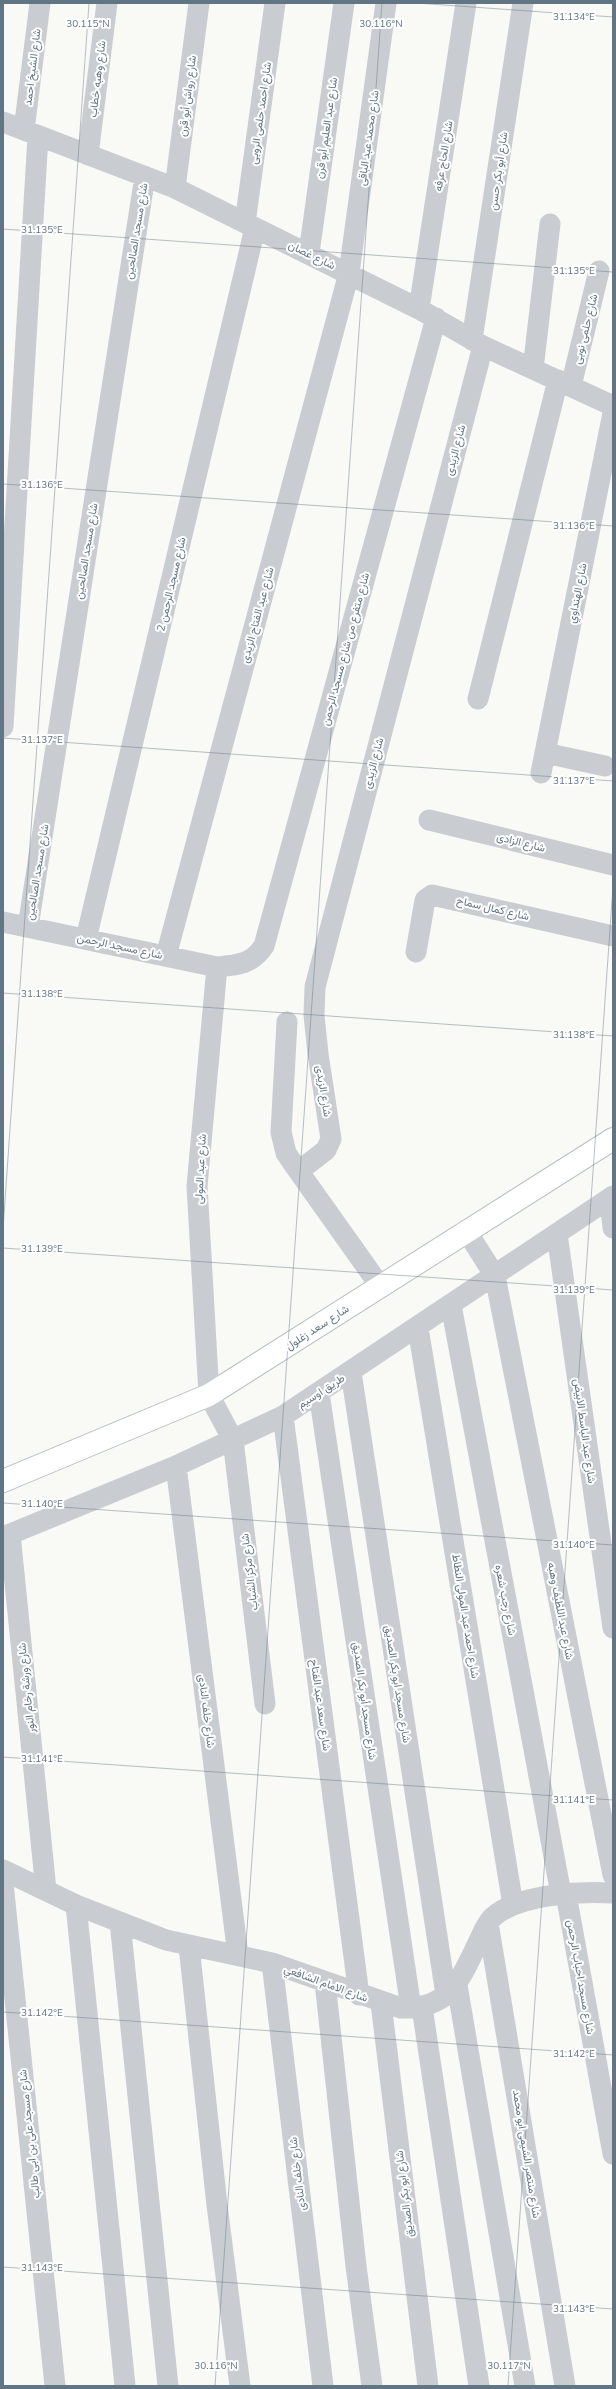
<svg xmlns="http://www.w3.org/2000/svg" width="616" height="2389" viewBox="0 0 616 2389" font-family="'Nunito Sans',Vazirmatn,sans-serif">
  <rect width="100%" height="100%" fill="#f9f9f6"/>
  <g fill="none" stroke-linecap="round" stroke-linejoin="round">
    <defs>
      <path id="secondary" d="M3,1481L209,1395L613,1139"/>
    </defs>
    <use href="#secondary" stroke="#b8bfc4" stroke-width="24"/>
    <path stroke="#c9cdd1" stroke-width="21" d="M3,122L175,188L419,309L483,346L613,406
      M24,130L40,3
      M88,155L107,3
      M175,188L199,3
      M245,223L275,3
      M309,253L344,3
      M419,309L466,3
      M472,340L523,3
      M533,369L550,224
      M571,386L599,271
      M478,699L558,380
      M3,727L38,136
      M545,753L605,766
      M541,773L613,413
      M429,820L613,865
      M3,922L217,967C238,965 252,964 264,946L436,318
      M28,927L145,176
      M86,939L255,228
      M416,952L425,900L432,895L613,936
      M166,956L349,273L386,3
      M217,967L197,1186L209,1395L233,1440L265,1704
      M287,1022L281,1132L286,1153L292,1162L380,1286
      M299,1171L326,1150L331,1139L318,1054L314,1015L315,987L483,346
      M610,1199L613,1228
      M466,1230L495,1276L613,1875
      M557,1234L613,1628
      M451,1305L561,1894
      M418,1328L513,1905
      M351,1372L446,1995
      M319,1393L411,2008
      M283,1416L359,1995
      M176,1466L238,1955
      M10,1534L46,1890
      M3,1537L176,1466L283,1416L613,1196
      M3,1870L76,1905L166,1940L272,1963L401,2008C451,2009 460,1979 479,1941C483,1932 486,1924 493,1917C519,1894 580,1891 613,1893
      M3,1883L55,2386
      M566,1894L613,2154
      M76,1905L125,2386
      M120,1922L168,2386
      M488,1923L565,2386
      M189,1946L217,2205L240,2386
      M272,1963L323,2386
      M325,1982L356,2266L372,2386
      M457,1985L525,2386
      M381,2003L428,2386
      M422,2007L479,2386"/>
    <use href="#secondary" stroke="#fff" stroke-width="22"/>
  </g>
  <path fill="none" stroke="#617585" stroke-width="1" stroke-opacity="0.45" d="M416,3L613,17M3,229L613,272M3,484L613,526M3,738L613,781M3,993L613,1036M3,1229L89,3M3,1248L613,1290M3,1503L613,1545M3,1757L613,1800M3,2012L613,2055M3,2267L613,2309M215,2386L382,3M508,2386L613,886"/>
  <g text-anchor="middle" stroke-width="4" stroke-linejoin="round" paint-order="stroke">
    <g font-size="11" fill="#617585" stroke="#fff">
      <text transform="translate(32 67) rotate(-83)" y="4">شارع الشيخ احمد</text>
      <text transform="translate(97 79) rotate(-83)" y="4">شارع وهبه خطاب</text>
      <text transform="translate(187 96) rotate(-83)" y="4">شارع رواش أبو قرن</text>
      <text transform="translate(260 113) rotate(-82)" y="4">شارع احمد حلمى الروبى</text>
      <text transform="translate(326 128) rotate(-82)" y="4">شارع عبد العليم أبو قرن</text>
      <text transform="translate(368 138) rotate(-82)" y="4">شارع محمد عبد الباقى</text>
      <text transform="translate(443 156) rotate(-81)" y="4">شارع الحاج عرفه</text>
      <text transform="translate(498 171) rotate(-82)" y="4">شارع أبو بكر حسن</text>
      <text transform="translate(136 231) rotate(-81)" y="4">شارع مسجد الصالحين</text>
      <text transform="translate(312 255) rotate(26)" y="4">شارع غصان</text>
      <text transform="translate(585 329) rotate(-76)" y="4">شارع حلمى نوبى</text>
      <text transform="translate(455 450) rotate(-75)" y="4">شارع الزيدى</text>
      <text transform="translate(86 551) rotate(-81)" y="4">شارع مسجد الصالحين</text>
      <text transform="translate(171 584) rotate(-77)" y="4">شارع مسجد الرحمن 2</text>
      <text transform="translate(577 593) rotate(-79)" y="4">شارع الهنداوي</text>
      <text transform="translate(257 615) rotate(-75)" y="4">شارع عبد الفتاح الزيدى</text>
      <text transform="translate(345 649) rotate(-75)" y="4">شارع متفرع من شارع مسجد الرحمن</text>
      <text transform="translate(373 763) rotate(-75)" y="4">شارع الزيدى</text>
      <text transform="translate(521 842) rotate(14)" y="4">شارع الزادى</text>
      <text transform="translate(37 872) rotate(-81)" y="4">شارع مسجد الصالحين</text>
      <text transform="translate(493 908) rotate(13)" y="4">شارع كمال سماح</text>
      <text transform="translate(120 946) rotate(12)" y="4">شارع مسجد الرحمن</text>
      <text transform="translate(324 1091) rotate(81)" y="4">شارع الزيدى</text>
      <text transform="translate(200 1169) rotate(-87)" y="4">شارع عبد المولى</text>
      <text transform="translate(317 1327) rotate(-33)" y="4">شارع سعد زغلول</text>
      <text transform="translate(321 1391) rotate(-33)" y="4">طريق اوسيم</text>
      <text transform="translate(585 1431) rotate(82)" y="4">شارع عبد الباسط الابيض</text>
      <text transform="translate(249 1572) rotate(-97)" y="4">شارع مركز الشباب</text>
      <text transform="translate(506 1600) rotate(79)" y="4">شارع رجب شعره</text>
      <text transform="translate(561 1611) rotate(79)" y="4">شارع عبد اللطيف وهبه</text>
      <text transform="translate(466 1616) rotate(81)" y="4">شارع احمد عبد المولى النطاط</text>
      <text transform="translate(398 1684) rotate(81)" y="4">شارع مسجد ابو بكر الصديق</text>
      <text transform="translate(26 1688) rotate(-96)" y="4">شارع ورشة رخام النور</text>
      <text transform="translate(365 1701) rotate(82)" y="4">شارع مسجد أبو بكر الصديق</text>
      <text transform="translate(321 1705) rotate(82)" y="4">شارع سعد عبد الفتاح</text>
      <text transform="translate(207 1711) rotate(83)" y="4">شارع خلف النادى</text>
      <text transform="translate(581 1977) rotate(80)" y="4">شارع مسجد احباب الرحمن</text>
      <text transform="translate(326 1983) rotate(20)" y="4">شارع الامام الشافعي</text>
      <text transform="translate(29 2134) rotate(-96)" y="4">شارع مسجد على بن ابى طالب</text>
      <text transform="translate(527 2154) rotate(81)" y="4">شارع منتصر الشيمى ابو محمد</text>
      <text transform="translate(297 2174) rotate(-97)" y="4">شارع خلف النادى</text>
      <text transform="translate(404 2194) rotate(-97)" y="4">شارع ابو بكر الصديق</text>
    </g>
  </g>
  <g font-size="10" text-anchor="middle" fill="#617585" stroke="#fff" stroke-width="4" stroke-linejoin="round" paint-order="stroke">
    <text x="574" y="20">31.134°E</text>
    <text x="88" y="27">30.115°N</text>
    <text x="381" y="27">30.116°N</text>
    <text x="42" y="233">31.135°E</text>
    <text x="574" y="274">31.135°E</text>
    <text x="42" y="488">31.136°E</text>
    <text x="574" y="529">31.136°E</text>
    <text x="42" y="743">31.137°E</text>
    <text x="574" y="784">31.137°E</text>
    <text x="42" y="997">31.138°E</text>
    <text x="574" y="1038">31.138°E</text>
    <text x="42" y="1252">31.139°E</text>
    <text x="574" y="1293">31.139°E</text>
    <text x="42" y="1507">31.140°E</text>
    <text x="574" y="1548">31.140°E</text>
    <text x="42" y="1762">31.141°E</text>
    <text x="574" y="1803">31.141°E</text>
    <text x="42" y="2016">31.142°E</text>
    <text x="574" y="2057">31.142°E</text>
    <text x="42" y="2271">31.143°E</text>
    <text x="574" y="2312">31.143°E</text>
    <text x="216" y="2369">30.116°N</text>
    <text x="509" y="2369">30.117°N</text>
  </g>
  <rect width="616" height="2389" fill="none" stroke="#617585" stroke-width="8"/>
</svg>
